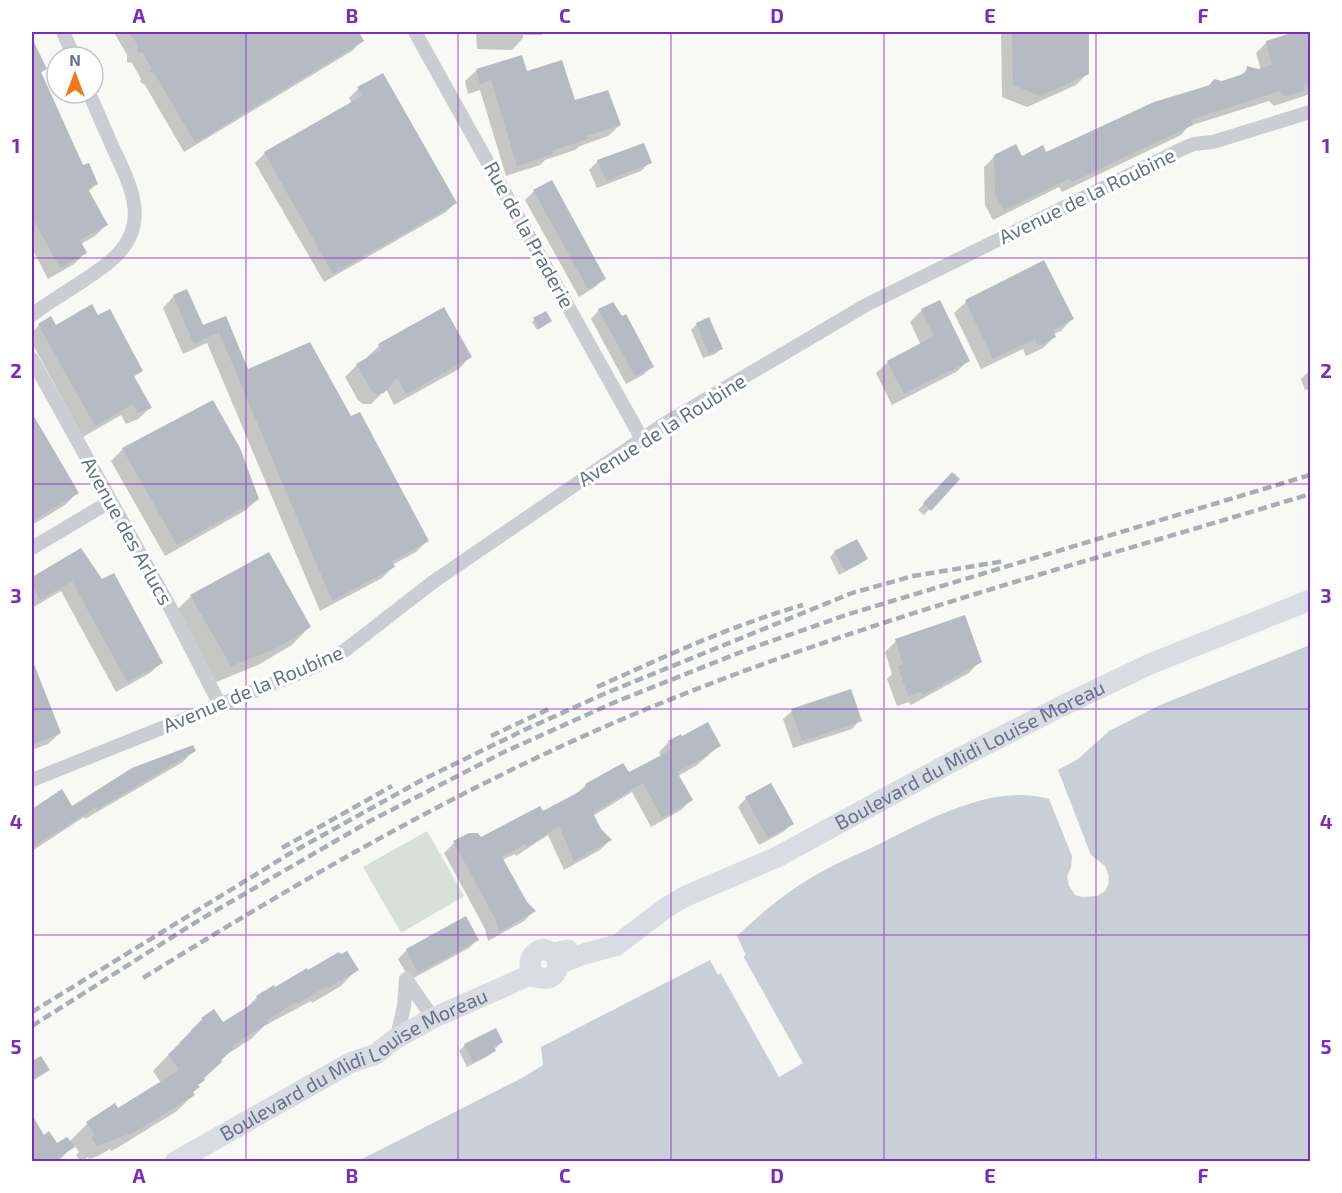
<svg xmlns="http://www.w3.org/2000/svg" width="1342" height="1193" viewBox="0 0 1342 1193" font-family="'Exo 2',sans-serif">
  <rect width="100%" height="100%" fill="#f8f9f5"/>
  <path fill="#d8e1d6" d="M427,831L464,896L401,933L363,867Z"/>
  <path fill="#c8cfd6" d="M1310,645V1161L356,1162L522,1078L543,1065L541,1047L710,960L718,975L746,955L737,936C762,912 790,889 821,872C838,862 857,855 875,846C924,822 992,782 1049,799L1072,856L1071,867L1067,877L1069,886L1075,895L1082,897L1097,896L1105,891L1108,885L1109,877L1105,866L1091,855L1058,770L1078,759L1109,731L1160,705Z"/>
  <path fill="#f8f9f5" d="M742,954L803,1063L779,1077L719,970Z"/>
  <path fill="#0003" d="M117,32H357L362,40L352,51L184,152L145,85L140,82L141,79L132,63L127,62V55L115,34Z
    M476,32H545L542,35H523V38L512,50L477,49Z
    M1001,32H1087L1088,73L1076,85L1027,107L1002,97Z
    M1300,32H1310V94L1274,106L1269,101L1189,126L1181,135L1062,192L1059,187L993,220L985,205L984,167L995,156L1022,158L1046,154L1207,87L1214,80L1222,82L1239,77L1248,68L1261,70L1256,53L1267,42Z
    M32,40L45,69L40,74L82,167L96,184L88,192L106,225L95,236L81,244L85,253L74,264L48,279L32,248Z
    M477,70L526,73L574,102L620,125L608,136L580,146L575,150L545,160L540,165L506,176L480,90L468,94L465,81Z
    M358,89L455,203L446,212L324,282L255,163L265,153L352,103L349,98Z
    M598,161L650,162L641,171L597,188L589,170Z
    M534,191L604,279L595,287L579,297L525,200Z
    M1044,262L1072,319L1061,331L1053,334L1054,337L1043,348L1026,356L1023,349L981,369L954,313L966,302Z
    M174,296L202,327L225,318L248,371L351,418L427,541L416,552L392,565L393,567L382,578L320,611L207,343L183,354L163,308Z
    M599,310L652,367L643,375L626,384L591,319Z
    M922,310L968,361L956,372L892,405L876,373L888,362L921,345L910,322Z
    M98,317L141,370L133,378L150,408L138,419L126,424L121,415L83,437L32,343V333L39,325L55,327Z
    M534,320L548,323L537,330L532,322Z
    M697,324L721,349L715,354L703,358L691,330Z
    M379,346L470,357L459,369L394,405L386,389L371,404H363L358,400L345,377L357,365L368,359L367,357Z
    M1310,370V389L1305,390L1301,379Z
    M212,402L258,499L246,510L165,556L111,461L123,449Z
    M32,416L77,493L65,505L32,525Z
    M952,474L958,479L924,515L918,510Z
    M80,550L161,663L150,673L116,692L61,591L32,608V579Z
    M835,552L866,559L860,564L839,575L830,557Z
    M269,554L309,627L292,645L258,665L214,683L173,614L191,596Z
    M896,641L980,661L969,673L911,705L909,702L897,706L887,679L892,674L885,652Z
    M38,678L60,733L48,744L32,750V680Z
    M792,711L860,720L852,729L793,748L783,719Z
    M669,742L719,746L697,765L678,776L691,800L681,810L651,827L632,792L593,816L600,830L610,840L600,850L564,870L548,835L516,856L515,854L502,860L526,902L534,911L524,921L488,941L485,929L444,853L454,843L469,834L480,839L542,813L575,795L586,785L628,774L661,756L659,752Z
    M194,750L183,762L85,819L84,817L32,851V811L62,792L72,808Z
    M746,798L792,824L783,832L759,845L738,807Z
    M477,940L469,948L410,980L398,959L407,950Z
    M357,969L341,986L312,1003L311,1001L264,1026L251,1039L226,1055L197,1086L192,1093L193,1095L177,1111L117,1148L111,1151L110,1149L98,1156L89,1159L88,1157L81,1162L76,1155L79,1152L74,1145L58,1162H32V1128L36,1125L44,1137L57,1146L69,1142L87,1124L114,1105L118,1110L161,1083L153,1071L202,1019L222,1024L242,1012L257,997L307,972Z
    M495,1030L502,1042L488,1056L467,1067L459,1051L464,1046Z"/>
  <path fill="#b5bac3" d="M129,32H359L364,41L195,143L155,74L149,71L151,68L143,53L137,52V44Z
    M1012,32H1089V74L1040,96L1013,85Z
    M1294,32H1311V86L1304,84V91L1285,96L1280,91L1190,120L1193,125L1072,182L1070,178L1004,210L995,194L994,155L1016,144L1022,156L1043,145L1046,152L1154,102L1210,85L1214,79L1222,81L1246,73L1247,66L1258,69L1272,65L1266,41Z
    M32,38L47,69L41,72L83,165L89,163L98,184L88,189L108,225L80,240L87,253L60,268L32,217Z
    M522,55L527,71L562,60L575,100L608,90L621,125L587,136L588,139L552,151L553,154L517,166L491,80L480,84L476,69Z
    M383,73L457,203L333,274L264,152L362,96L357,87Z
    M644,143L652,163L606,181L597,160Z
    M552,180L606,279L588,289L533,190Z
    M1044,260L1074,319L1053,330L1056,337L1038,346L1035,339L993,359L965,300Z
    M187,289L203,325L226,316L248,369L310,342L351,416L360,412L429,541L392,561L395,567L332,601L219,332L194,344L173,295Z
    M940,300L970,361L904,394L887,361L934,336L921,309Z
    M613,302L622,316L626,314L654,367L635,376L598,309Z
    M92,304L98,315L110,309L143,371L134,376L152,408L138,413L133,404L95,426L38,324L51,316L56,325Z
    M444,307L472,357L406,394L397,378L384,393L377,394L372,391L356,364L381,350L378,344Z
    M546,311L552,321L539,329L533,318Z
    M709,317L723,349L709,354L696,323Z
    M213,400L240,448L259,499L177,545L122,448Z
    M32,413L79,493L32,521Z
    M952,472L960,479L931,511L923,503Z
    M857,539L868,559L845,571L834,551Z
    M81,548L102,579L114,573L163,663L127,682L72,581L40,600L32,584V577Z
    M269,552L311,627L277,648L231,666L190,595Z
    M965,615L982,662L923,695L921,692L908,696L898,666L903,664L895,639Z
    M32,659L61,733L32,745Z
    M851,689L862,721L802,741L791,709Z
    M708,722L721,746L708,753L709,755L677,772L693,800L662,818L643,783L593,813L601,829L612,840L574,861L559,826L527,847L525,844L502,857L527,902L536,911L499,932L495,918L453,841L469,833H478L481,837L540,806L543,811L586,788L585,784L623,763L629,772L673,749L668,741L681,734L682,736Z
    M193,745L196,751L98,809L96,807L32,848V809L62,789L72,806L132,768Z
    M771,783L794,824L768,838L745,797Z
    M466,916L479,940L418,973L406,949Z
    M347,951L359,970L328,988L327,986L297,1004L296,1002L267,1020L269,1023L237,1042L231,1047L233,1049L221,1060L222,1062L204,1078L205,1080L198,1085L200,1087L193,1092L195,1095L135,1132L97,1146L91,1138L95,1135L86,1122L115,1103L118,1108L179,1070L168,1054L181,1044L180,1042L192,1032L191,1030L203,1020L201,1018L214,1009L223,1022L252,1004L258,999L256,996L274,985L275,987L307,968L308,970L313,967L339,952L341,954Z
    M496,1028L503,1042L494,1047L496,1051L473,1063L464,1044Z
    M41,1056L50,1070L32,1081V1061Z
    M32,1115L44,1135L49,1131L57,1143L67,1137L75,1147L53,1161H32Z"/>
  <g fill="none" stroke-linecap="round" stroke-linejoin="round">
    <path stroke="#cacdd1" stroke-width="14" d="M63,32L74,57
      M415,32L642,439
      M32,315C56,297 84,282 108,263C152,228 133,190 113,148C105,130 97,111 89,93
      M32,359L172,611L220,705
      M32,548L111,501
      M32,780L312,668L344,651L433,582L664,424L866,305L1182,149L1194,144L1213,142L1310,112
      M406,979L433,1018
      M399,1028L404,1006L406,979"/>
    <g stroke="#d9dce2" stroke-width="21">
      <path id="s1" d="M558,964L584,954L617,945L667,907L686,896L777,857L961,757L1062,706L1150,664L1310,600"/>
      <path d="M536,976C525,966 530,953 543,949L554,953L568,950"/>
      <path id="s2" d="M175,1162L350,1063L376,1054L395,1039L433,1018L528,976C535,976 541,979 548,978C559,975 560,962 554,954"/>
    </g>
    <path stroke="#a9aeb6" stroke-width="4.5" stroke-dasharray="9 4.5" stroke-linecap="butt" d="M597,687C664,657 732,625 803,605
      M491,736L551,708
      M282,848L392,786
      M143,978C306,877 471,781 649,708C863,620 1089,562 1310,494
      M32,1012L289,854L422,780L522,731L606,693L852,593L913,576L1005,561
      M32,1026L196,922L370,821L504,752L613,703L746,650L849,614L1310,475"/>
  </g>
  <path fill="none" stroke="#7b2cbf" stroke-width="1.5" stroke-opacity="0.55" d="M246,32V1162M458,32V1162M671,32V1162M884,32V1162M1096,32V1162M32,258H1310M32,484H1310M32,709H1310M32,935H1310"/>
  <g text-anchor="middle" stroke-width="6" stroke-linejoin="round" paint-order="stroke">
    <g font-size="20" fill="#64728a" stroke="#fff">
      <text transform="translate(1087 196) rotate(-26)" y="7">Avenue de la Roubine</text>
      <text transform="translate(529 235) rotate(61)" y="7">Rue de la Praderie</text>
      <text transform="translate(662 430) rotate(-32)" y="7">Avenue de la Roubine</text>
      <text transform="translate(127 531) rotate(61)" y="7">Avenue des Arlucs</text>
      <text transform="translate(253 689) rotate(-23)" y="7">Avenue de la Roubine</text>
      <text dy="7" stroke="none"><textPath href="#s1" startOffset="464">Boulevard du Midi Louise Moreau</textPath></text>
      <text dy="7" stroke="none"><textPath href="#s2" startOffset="204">Boulevard du Midi Louise Moreau</textPath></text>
    </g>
  </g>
  <rect width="1342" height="1193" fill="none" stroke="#ffffff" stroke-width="66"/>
  <g transform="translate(75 75)"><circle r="28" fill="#ffffff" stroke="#c1c7d0" stroke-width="1.5"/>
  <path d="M0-4.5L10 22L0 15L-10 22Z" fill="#f4781a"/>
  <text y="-9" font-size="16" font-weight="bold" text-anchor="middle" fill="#64728a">N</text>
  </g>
  <rect x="33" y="33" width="1276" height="1127" fill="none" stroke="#7b2cbf" stroke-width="2"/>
  <g font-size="20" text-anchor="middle" font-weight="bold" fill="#7b2cbf">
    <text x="139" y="23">A</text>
    <text x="352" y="23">B</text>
    <text x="565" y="23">C</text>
    <text x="777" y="23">D</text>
    <text x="990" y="23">E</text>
    <text x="1203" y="23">F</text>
    <text x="16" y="153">1</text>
    <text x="1326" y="153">1</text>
    <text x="16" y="378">2</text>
    <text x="1326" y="378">2</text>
    <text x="16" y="603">3</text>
    <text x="1326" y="603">3</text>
    <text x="16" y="829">4</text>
    <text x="1326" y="829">4</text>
    <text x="16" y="1054">5</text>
    <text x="1326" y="1054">5</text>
    <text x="139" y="1183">A</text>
    <text x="352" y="1183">B</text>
    <text x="565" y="1183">C</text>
    <text x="777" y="1183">D</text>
    <text x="990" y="1183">E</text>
    <text x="1203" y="1183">F</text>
  </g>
</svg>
